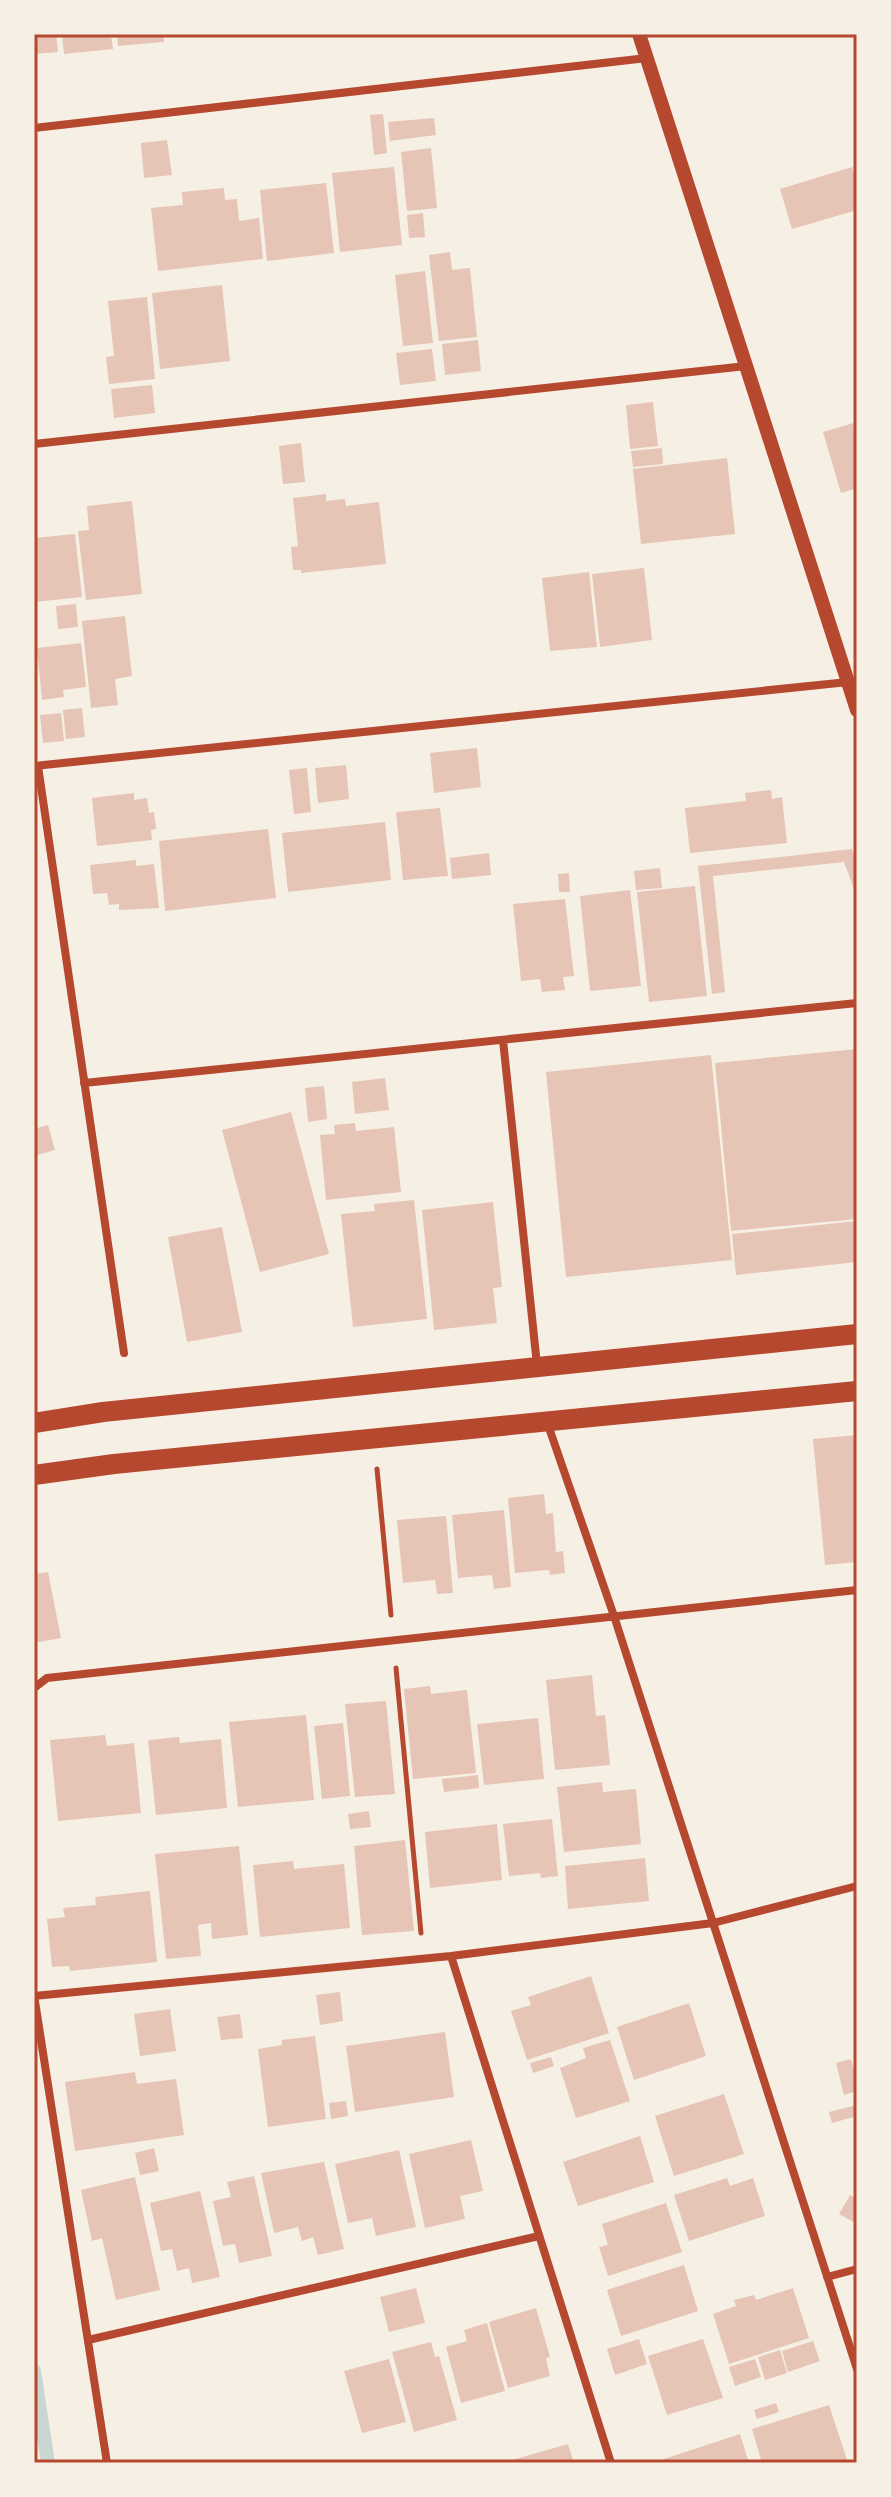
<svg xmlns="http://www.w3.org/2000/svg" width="891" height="2497" viewBox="0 0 891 2497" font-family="Cabin,sans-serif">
  <rect width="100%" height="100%" fill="#f6efe4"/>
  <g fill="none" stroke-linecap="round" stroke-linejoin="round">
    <path stroke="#c9d6d2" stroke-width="14" d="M34,2371L48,2463"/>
  </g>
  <path fill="#e6c5b7" d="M34,34H56L58,52L34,54Z
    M62,34H111L113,49L64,54Z
    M117,34H163L164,42L118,46Z
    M383,114L387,153L374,155L370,115Z
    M434,118L436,135L390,141L388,122Z
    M167,140L172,175L144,178L141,143Z
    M431,148L437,208L407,211L401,152Z
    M394,167L402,245L340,252L332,173Z
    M852,167L857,185V210L792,229L780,189Z
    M326,183L334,253L267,261L260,190Z
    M224,188L225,200L237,199L239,221L259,218L263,259L158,271L151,208L183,205L182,192Z
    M423,213L425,237L409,238L407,215Z
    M450,252L452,270L470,268L477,337L439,341L429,255Z
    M425,271L433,343L403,346L395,275Z
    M222,285L230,361L160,369L152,293Z
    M147,297L155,379L109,384L106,357L114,356L108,301Z
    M478,340L481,371L445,375L442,344Z
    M432,349L436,381L400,385L396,353Z
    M152,385L155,413L114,418L111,389Z
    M653,402L658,446L630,449L626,405Z
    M857,422V488L841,493L823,432Z
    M301,443L305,482L283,484L279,446Z
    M662,448L663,464L633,467L631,451Z
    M727,458L735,534L641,544L633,469Z
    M326,494V501L345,499L346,506L379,502L386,564L301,573V570H293L291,547L298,546L293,498Z
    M132,501L142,594L86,600L78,531L89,530L87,506Z
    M75,534L82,597L34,602V538Z
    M644,568L652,640L600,647L592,574Z
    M589,572L597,647L550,651L542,578Z
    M76,604L78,627L58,629L56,606Z
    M125,616L132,676L115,679L118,705L91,708L82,621Z
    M81,643L86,687L63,690L64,697L42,700L37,648Z
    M82,708L85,737L66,739L63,710Z
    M61,713L64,741L43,743L40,715Z
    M477,748L481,787L434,793L430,753Z
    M346,765L349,799L318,803L315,768Z
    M307,768L311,812L294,814L289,770Z
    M771,790L772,799L782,797L787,843L690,853L685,808L746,801L745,793Z
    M134,793V800L147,798L149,813L154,812L156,829L151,830L152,840L97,846L92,798Z
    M440,808L448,876L403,880L396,812Z
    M385,822L391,880L288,892L282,833Z
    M268,829L276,898L165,911L159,841Z
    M852,849L857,864V897L844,862L713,876L725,992L712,994L698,866Z
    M489,853L491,875L452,879L450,858Z
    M136,860V866L154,864L159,908L119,910V904L109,905L107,893L93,894L90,865Z
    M660,868L662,888L636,890L634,871Z
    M569,873L570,892H559L558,874Z
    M695,886L707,996L649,1002L637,892Z
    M630,890L641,986L590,991L580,896Z
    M565,899L574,976L563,977L565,990L542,992L540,979L521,981L513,904Z
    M857,1049V1219L731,1231L715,1063Z
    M711,1055L732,1260L566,1277L546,1072Z
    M385,1078L389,1110L355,1114L352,1082Z
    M324,1086L327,1119L308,1122L305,1088Z
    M291,1112L329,1254L260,1272L222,1130Z
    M355,1123L356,1131L394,1127L401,1192L326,1200L320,1135L335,1134L334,1125Z
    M48,1125L55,1150L34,1156V1129Z
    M414,1200L427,1319L353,1327L341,1214L375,1211L374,1204Z
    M493,1202L502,1287L493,1288L497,1323L434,1330L422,1210Z
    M857,1221V1262L736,1275L732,1234Z
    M222,1227L242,1332L187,1342L168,1237Z
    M857,1435V1562L825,1565L813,1439Z
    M544,1494L546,1514L553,1513L556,1552L563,1551L565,1573L550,1575L549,1570L515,1573L508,1498Z
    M504,1510L511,1587L494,1589L492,1575L458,1578L452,1515Z
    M446,1516L453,1593L437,1594L435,1580L403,1583L397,1520Z
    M48,1572L61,1638L34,1643V1574Z
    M592,1675L596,1716L605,1715L610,1765L555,1770L546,1680Z
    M430,1686L431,1694L467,1690L476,1773L413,1779L404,1689Z
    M386,1701L395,1794L355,1797L345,1704Z
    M306,1715L314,1800L238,1807L229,1722Z
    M538,1718L544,1779L484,1785L477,1724Z
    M343,1723L350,1796L322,1799L314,1726Z
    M105,1735L107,1746L134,1743L141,1813L58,1821L50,1740Z
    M179,1737L180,1743L221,1739L227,1808L156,1815L148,1740Z
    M478,1775L479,1788L444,1792L442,1779Z
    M602,1782L603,1792L636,1789L641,1844L564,1852L557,1787Z
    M369,1811L371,1827L350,1829L348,1814Z
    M552,1819L558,1876L541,1878L540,1873L509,1876L503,1824Z
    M497,1824L502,1880L430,1888L425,1832Z
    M405,1840L414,1931L362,1935L354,1846Z
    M239,1846L248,1935L212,1939L211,1923L198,1925L201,1956L166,1959L155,1854Z
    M645,1858L649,1901L568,1909L565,1866Z
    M293,1861L294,1869L344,1864L350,1928L260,1937L253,1865Z
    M150,1891L157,1962L70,1971L69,1966L52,1967L47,1919L65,1917L63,1908L96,1905L95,1897Z
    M591,1976L609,2033L527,2060L511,2011L531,2005L528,1997Z
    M340,1992L343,2021L320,2025L316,1995Z
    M689,2003L706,2056L634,2080L617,2027Z
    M170,2009L176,2051L140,2056L134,2014Z
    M240,2014L243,2038L221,2040L217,2017Z
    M445,2032L454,2097L355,2112L346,2046Z
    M315,2036L326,2119L268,2127L258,2049L282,2045V2040Z
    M610,2040L630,2101L576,2118L560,2068L586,2058L583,2048Z
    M551,2057L554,2066L533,2073L530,2063Z
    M851,2059L857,2079V2091L844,2095L836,2063Z
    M135,2072L137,2084L176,2079L184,2135L75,2151L65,2082Z
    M724,2094L744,2154L674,2176L655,2116Z
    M346,2101L348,2116L331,2119L329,2103Z
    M857,2105V2116L832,2123L829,2112Z
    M640,2136L654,2182L578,2206L563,2162Z
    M471,2140L483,2191L460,2196L465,2219L425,2228L409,2154Z
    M154,2148L159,2171L140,2175L135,2153Z
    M399,2150L416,2227L376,2236L372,2218L348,2223L335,2164Z
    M324,2162L344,2249L318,2255L313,2237L302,2241L298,2227L274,2233L261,2173Z
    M254,2176L272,2256L239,2263L235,2244L223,2246L213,2201L231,2197L227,2182Z
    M135,2177L160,2290L116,2300L102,2238L92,2241L81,2190Z
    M727,2178L730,2186L753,2178L765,2216L689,2241L674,2195Z
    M200,2191L220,2277L192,2283L189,2268L177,2271L172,2249L161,2251L150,2203Z
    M850,2195L857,2199V2224L839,2214Z
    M666,2203L682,2252L608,2276L599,2247L608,2245L602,2224Z
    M684,2265L698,2311L621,2336L607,2290Z
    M416,2288L425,2323L389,2332L380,2297Z
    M793,2288L809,2338L729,2364L713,2314L736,2306L734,2300L754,2295L756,2300Z
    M536,2308L550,2357L546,2358L550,2376L508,2388L489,2322Z
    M487,2323L505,2391L461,2403L446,2347L467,2341L464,2330Z
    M639,2339L647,2364L615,2375L607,2349Z
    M703,2339L723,2398L667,2415L648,2356Z
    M813,2341L820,2361L788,2372L782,2351Z
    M431,2342L435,2357L439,2356L457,2420L414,2432L392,2352Z
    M780,2350L787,2373L765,2380L758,2357Z
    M389,2359L406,2422L362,2433L344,2371Z
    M755,2359L761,2377L735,2386L729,2367Z
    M776,2403L779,2412L757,2419L754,2410Z
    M829,2405L847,2460L839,2463H762L752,2429Z
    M740,2434L749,2463H662L661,2460Z
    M568,2444L574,2463H505V2462Z"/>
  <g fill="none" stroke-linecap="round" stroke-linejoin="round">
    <path stroke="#b5482f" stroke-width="5" d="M377,1469L391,1615
      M396,1668L421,1933"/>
    <path stroke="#b5482f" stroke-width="8" d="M34,128L647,58
      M34,444L746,366
      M34,766L848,682
      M38,766L124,1353
      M503,1040L537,1365
      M84,1083L857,1003
      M547,1422L614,1616L857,2369
      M34,1688L47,1678L857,1590
      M451,1956L611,2463
      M34,1995L107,2463
      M34,1996L451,1956L713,1923L857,1886
      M827,2277L857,2269
      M88,2340L539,2236"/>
    <path stroke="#b5482f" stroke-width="14" d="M639,34L857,710"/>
    <path stroke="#b5482f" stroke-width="20" d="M34,1423L103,1412L857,1334
      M34,1475L114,1464L857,1391"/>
  </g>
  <rect width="891" height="2497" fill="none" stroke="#f6efe4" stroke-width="72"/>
  <rect x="36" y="36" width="819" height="2425" fill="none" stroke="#b5482f" stroke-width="3"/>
</svg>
